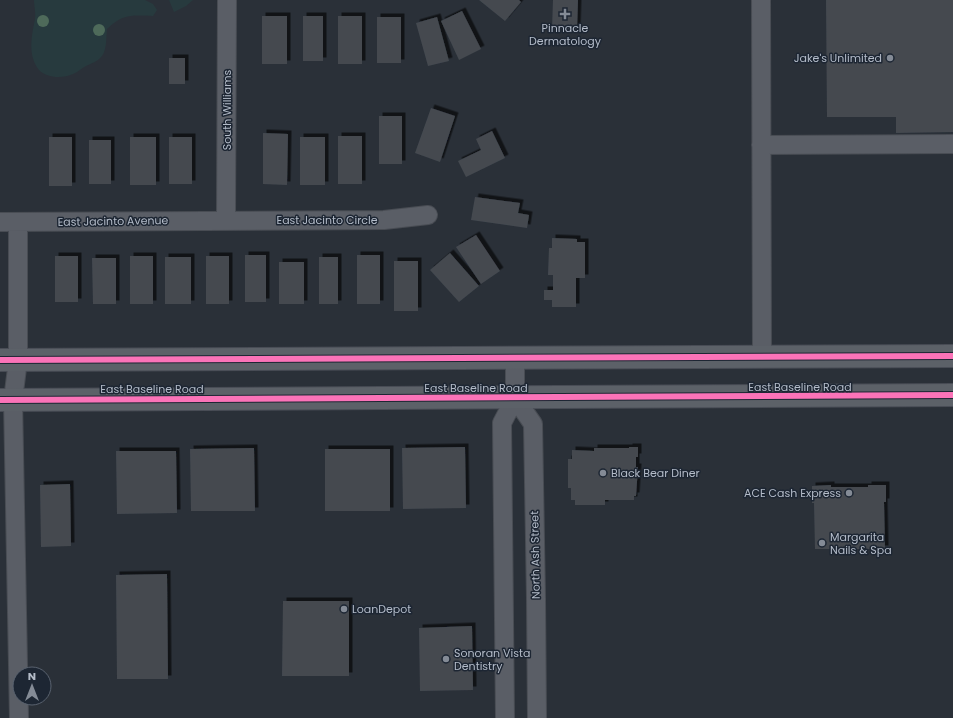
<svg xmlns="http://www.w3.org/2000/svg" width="953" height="718" viewBox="0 0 953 718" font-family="Poppins,sans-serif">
  <defs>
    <filter id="shadow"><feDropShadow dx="3.5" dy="-3.5" stdDeviation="0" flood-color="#0009"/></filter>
  </defs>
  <rect width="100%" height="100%" fill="#2a3038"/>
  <path fill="#273a3e" d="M34,0H145L153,4L157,10L153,16C132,15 122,14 107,29C106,38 107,49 102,56C97,62 92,63 86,66C82,68 78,72 73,74C63,79 46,78 39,70C27,55 32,34 35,19C36,13 34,6 34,0Z
    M169,0H193L186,6L174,12Z"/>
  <path fill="#444950" filter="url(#shadow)" d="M479,0H519L521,2L505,21Z
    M553,0H578L577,29H552Z
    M826,0H953V132L896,133V117H827Z
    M462,11L481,49L459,60L441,21Z
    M262,16H287V64H262Z
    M303,16H323V61H303Z
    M338,16H362V64H338Z
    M377,17H401V63H377Z
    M437,17L449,61L428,66L416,23Z
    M169,58H185V84H169Z
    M431,108L455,116L440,162L415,153Z
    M379,116H402V164H379Z
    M492,131L505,158L466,177L458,161L481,150L476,139Z
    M263,133L288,134L287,185L263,184Z
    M338,136H362V184H338Z
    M49,137H72V186H49Z
    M130,137H156V185H130Z
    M169,137H192V184H169Z
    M300,137H325V185H300Z
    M89,140H111V184H89Z
    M475,197L520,203L518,213L529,215L527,228L471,220Z
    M476,235L500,271L481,284L456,247Z
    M552,238L577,239V242H585V278H576V307H552V300H544V290H553V275H548L549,248H552Z
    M450,253L479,286L459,302L430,270Z
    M245,255H266V302H245Z
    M357,255H380V304H357Z
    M55,256H78V302H55Z
    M130,256H153V304H130Z
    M206,256H229V304H206Z
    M165,257H191V304H165Z
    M319,257H338V304H319Z
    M92,258H116V304H93Z
    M394,261H418V311H394Z
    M279,262H304V304H279Z
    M465,447L466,508L403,509L402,448Z
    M629,447H638V457H636V467H638L636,496H634V500H605V505H575V500H571V488H568V459H572V450L594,451V448H629Z
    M254,448L255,511H191L190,449Z
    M325,449H390V511H325Z
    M116,451H176L177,513L117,514Z
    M70,484L71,546L41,547L40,485Z
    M831,485V487H868V485H886V502H884L885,549H815L814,503H812V486Z
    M167,574L168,679H117L116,575Z
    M283,601H349V676H282Z
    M472,626L473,690L420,691L419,628Z"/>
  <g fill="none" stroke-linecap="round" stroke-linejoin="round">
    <defs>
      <path id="minor" d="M761,0L762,357
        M761,145L953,144
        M226,220L227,0
        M0,222L384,220L428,215
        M18,222V360L13,400L19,718
        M515,398L533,424L536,599L537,718
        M505,718L502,423L515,398V359"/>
      <path id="major" d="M0,360L953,356
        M0,400L953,395"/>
    </defs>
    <use href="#minor" stroke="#484c53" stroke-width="20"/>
    <use href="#major" stroke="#484c55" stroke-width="24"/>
    <use href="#minor" stroke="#5a5e66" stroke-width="18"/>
    <use href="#major" stroke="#5c6168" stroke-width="22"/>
    <defs>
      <path id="cycleway" d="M0,360L953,356
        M0,400L953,395"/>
    </defs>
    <use href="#cycleway" stroke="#1d2633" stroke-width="8"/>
    <use href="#cycleway" stroke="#fb73b8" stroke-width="6"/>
  </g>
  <g fill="#4e6a5a">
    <circle cx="43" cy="21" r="6"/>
    <circle cx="99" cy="30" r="6"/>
  </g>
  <g fill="#848b96" stroke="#1d2633" stroke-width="1.5">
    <path d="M563 8h4v4h4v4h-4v4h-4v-4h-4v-4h4z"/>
    <circle cx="890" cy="58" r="4"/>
    <circle cx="603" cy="473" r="4"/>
    <circle cx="849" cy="493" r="4"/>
    <circle cx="822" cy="543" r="4"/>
    <circle cx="344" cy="609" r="4"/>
    <circle cx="446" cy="659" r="4"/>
  </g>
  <g text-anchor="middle" stroke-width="3" stroke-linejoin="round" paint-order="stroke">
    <g font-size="11" fill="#b4bcc9" stroke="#1d2633" text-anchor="start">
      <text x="565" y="32" text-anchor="middle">Pinnacle<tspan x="565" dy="13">Dermatology</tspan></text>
      <text x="882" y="62" text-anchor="end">Jake's Unlimited</text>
      <text x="611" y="477">Black Bear Diner</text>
      <text x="841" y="497" text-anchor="end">ACE Cash Express</text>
      <text x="830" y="541">Margarita<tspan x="830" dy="13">Nails &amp; Spa</tspan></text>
      <text x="352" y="613">LoanDepot</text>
      <text x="454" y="657">Sonoran Vista<tspan x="454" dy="13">Dentistry</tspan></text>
    </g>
    <g font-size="11" fill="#b4bcc9" stroke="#1d2633">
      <text transform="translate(227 110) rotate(-90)" y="4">South Williams</text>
      <text x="327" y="224">East Jacinto Circle</text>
      <text transform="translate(113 221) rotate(-1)" y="4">East Jacinto Avenue</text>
      <text x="800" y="391">East Baseline Road</text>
      <text x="476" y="392">East Baseline Road</text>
      <text x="152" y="393">East Baseline Road</text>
      <text transform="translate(535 555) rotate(-91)" y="4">North Ash Street</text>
    </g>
  </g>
  <g transform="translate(32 686)"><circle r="19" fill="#1d2633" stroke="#59626f"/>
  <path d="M0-3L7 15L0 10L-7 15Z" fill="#848b96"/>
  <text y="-6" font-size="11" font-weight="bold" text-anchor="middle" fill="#b4bcc9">N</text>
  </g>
</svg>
